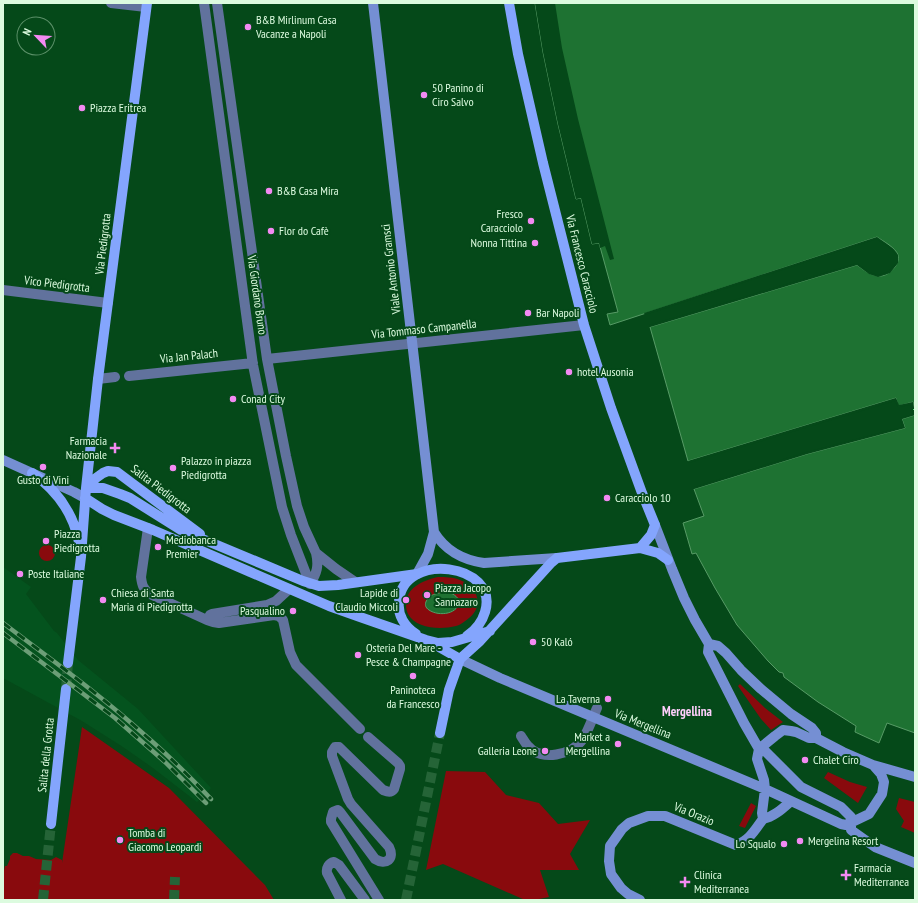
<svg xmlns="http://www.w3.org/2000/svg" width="918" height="903" viewBox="0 0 918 903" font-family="'PT Sans Narrow',sans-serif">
  <rect width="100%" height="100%" fill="#054919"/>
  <path fill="#04531e" d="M3,567L31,587L26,594L54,631L57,633L78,660L138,709L211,788L197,802L153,768L123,747L82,721L3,678Z"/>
  <path fill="#890a0d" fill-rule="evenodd" d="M39 553a8 8 0 1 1 16 0a8 8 0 1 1-16 0Z
    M438,577C445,577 453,577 460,580C477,587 485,605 469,618C465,621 461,625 456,626C441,630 416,629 408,614C406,610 406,606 406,602C408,586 425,580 438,577ZM439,593H450L459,603C456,615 442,615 431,611Z
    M740,684L765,708L783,722L771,730L761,719L738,686Z
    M82,727L169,788L265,885L274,900H3V875L5,866H7L10,859V856L13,853H17L23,856H29L36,859L51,860L56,857L62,860V863Z
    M446,771L485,772L506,795L539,803L558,824L590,820L570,854L579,870H540L549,897L534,900H525L443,864L426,870Z
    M828,772L850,782L867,787L858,803L824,778Z
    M899,798L915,802V833L901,827L904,821L896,809Z
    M751,803L756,806L745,828L739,826Z"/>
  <path fill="#1e7232" stroke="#579b66" d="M535,3H915V414L913,402L898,406L896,398L688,461L650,327L857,265C870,275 882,283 895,267C897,264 899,260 898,255C896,248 883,241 877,237L610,325L607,314L618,312L599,243L592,244L581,198L576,199L558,124L543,52Z
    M915,415V733L887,723L879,743L855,732L856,726L818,702L784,677L783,673L779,672L768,661L737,625L715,588L696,553L692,554L683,523L704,516L694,489L807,454L905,428L902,419Z
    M445,592C451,593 455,594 459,600C460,614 439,617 429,610C421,605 428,596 435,594C438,593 441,593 445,592Z"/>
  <path fill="#054919" d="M535,3H555L562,48L578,119L614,259L610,260L605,246L600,248L599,243L592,244L581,198L576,199L558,124L543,52Z
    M877,237L893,249L898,255V263L890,273L878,277L869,274L857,265L650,327L649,325L857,263L869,272L878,275L889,271L896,263V256L892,250L877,239L645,315L644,313Z
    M896,398L899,405L913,402L915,415L902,419L905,428L807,454L694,489V487L806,452L902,427L900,418L913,414L911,405L898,407L897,406L895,401L689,463L688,461Z"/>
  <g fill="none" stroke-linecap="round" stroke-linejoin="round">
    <path stroke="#5de278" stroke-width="1" stroke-dasharray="5 4" stroke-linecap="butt" d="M913,410L915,408"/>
    <path stroke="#256437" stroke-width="10" stroke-dasharray="10 5" stroke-linecap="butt" d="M174,900L175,877"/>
    <path stroke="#256437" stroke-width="10" stroke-dasharray="10 5" stroke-linecap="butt" d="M66,689L68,663
      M43,900L51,824
      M406,900L440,733"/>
    <path stroke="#61729d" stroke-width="10" d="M111,3L146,7
      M204,3L253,365L282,507L291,535L310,584
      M217,3L267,359L286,456L297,506L304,527L316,553C319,566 317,573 310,584
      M3,290L108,303
      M267,359L584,325
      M129,376L253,363
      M98,379L115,377
      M148,528L141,577C142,585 143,589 150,594L207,620L210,615L212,614L267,605L276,601L289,589
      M316,553L336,569L355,582
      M207,620L213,622L219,623L274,615L279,616L283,620L290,652L296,665L360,729
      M521,736C523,739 525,743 528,746C541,762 572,755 583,739C588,731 593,717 597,708
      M368,737L398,763L400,766V769L394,789C391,793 388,792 383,790L339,747H335L332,752V756L348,799L351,804L389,847C395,859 386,866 375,859L340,812L338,810L333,812L331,819V822L379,900
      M341,900L327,873C326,868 329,863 334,862L339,865L365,900"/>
    <path stroke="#758fd3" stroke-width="10" d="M373,3L434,532L428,554L417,574
      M3,460L74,492L85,498
      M655,525L672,569L684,598L695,620L709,644L708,652L744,723L759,749L757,759L764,780L765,789L762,813L763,819
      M434,532C445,550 463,560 484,563L557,558
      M709,644L718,646L726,653L741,670L761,689L791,714L812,728L816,733V738
      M460,659L500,678L765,789L841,824L846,825L869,814L882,794L884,782L881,774L873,765
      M759,749L765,751L801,787L841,807L851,817V830L875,847L915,863
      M759,749L775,736L783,730L791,731L796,732L809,738H816L843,752L873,765L915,777
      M640,900L628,894L621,888L611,874L609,861L610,846L622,829L629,823L648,816H665L736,845C749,841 755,830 763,819C774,817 783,808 791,801"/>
    <path stroke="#84a5fd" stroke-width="10" d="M32,473C57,490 73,513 79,542
      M86,488H103L120,494L130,498L181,530L303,581L319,586L338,585L417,574
      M86,488L96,478L103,473L108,471L117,472L133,484L200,534
      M85,498L102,509L114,515L153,530L329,606L360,617L426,640L438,643L452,642L490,631
      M640,548L658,553L668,560
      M416,634C405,627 397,615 399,601C403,551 500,563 485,612C482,622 476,630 467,636
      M432,643L460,659
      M68,663L81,557L86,488L98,379L147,3
      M440,733L449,690L460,659L480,641L551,563L557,558L640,548L651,535L655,525L642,493L611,408L584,325L543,163L518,54L509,3
      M51,824L66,689"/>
    <defs>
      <path id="rail" d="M3,623C52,660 102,696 147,737C169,756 190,777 211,799
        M3,633L115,718L165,762L206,803"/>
    </defs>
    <use href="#rail" stroke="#6c9e77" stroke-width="4.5"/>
    <use href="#rail" stroke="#054919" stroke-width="3" stroke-dasharray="9" stroke-linecap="butt"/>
  </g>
  <g fill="#f38af2" stroke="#054919" stroke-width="1.5">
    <circle cx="248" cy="27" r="4"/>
    <circle cx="424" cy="95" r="4"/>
    <circle cx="82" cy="108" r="4"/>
    <circle cx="269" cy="191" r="4"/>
    <circle cx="531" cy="221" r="4"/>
    <circle cx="271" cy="231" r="4"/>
    <circle cx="535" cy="243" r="4"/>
    <circle cx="528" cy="313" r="4"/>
    <circle cx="569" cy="372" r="4"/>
    <circle cx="233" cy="399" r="4"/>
    <path d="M113 442h4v4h4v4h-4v4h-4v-4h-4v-4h4z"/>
    <circle cx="43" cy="467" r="4"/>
    <circle cx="173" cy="468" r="4"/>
    <circle cx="607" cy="498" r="4"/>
    <circle cx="46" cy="541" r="4"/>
    <circle cx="158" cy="547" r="4"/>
    <circle cx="20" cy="574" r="4"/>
    <circle cx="427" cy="595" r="4"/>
    <circle cx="103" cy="600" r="4"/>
    <circle cx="406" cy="600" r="4"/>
    <circle cx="293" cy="611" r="4"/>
    <circle cx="533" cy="642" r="4"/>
    <circle cx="358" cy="655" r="4"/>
    <circle cx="413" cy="676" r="4"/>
    <circle cx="608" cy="699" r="4"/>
    <circle cx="618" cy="744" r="4"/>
    <circle cx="545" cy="751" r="4"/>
    <circle cx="805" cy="760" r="4"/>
    <circle cx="120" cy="840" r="4"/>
    <circle cx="800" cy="841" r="4"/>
    <circle cx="784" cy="844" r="4"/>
    <path d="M844 869h4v4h4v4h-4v4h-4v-4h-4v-4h4z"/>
    <path d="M683 876h4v4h4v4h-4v4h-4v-4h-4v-4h4z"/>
  </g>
  <g text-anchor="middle" stroke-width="4" stroke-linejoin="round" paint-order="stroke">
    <g font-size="12" fill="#dcfbdf" stroke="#054919" text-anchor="start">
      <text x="256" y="24">B&amp;B Mirlinum Casa<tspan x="256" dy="14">Vacanze a Napoli</tspan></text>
      <text x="432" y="92">50 Panino di<tspan x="432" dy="14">Ciro Salvo</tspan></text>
      <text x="90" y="112">Piazza Eritrea</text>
      <text x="277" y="195">B&amp;B Casa Mira</text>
      <text x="523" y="218" text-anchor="end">Fresco<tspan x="523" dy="14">Caracciolo</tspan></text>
      <text x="279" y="235">Flor do Cafè</text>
      <text x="527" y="247" text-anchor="end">Nonna Tittina</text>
      <text x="536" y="317">Bar Napoli</text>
      <text x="577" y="376">hotel Ausonia</text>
      <text x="241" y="403">Conad City</text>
      <text x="107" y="445" text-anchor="end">Farmacia<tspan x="107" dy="14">Nazionale</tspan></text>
      <text x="181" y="465">Palazzo in piazza<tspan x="181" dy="14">Piedigrotta</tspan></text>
      <text x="43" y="484" text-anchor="middle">Gusto di Vini</text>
      <text x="615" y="502">Caracciolo 10</text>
      <text x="54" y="538">Piazza<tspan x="54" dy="14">Piedigrotta</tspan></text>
      <text x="166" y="544">Mediobanca<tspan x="166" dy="14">Premier</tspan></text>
      <text x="28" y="578">Poste Italiane</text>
      <text x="435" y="592">Piazza Jacopo<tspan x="435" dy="14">Sannazaro</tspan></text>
      <text x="111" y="597">Chiesa di Santa<tspan x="111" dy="14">Maria di Piedigrotta</tspan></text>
      <text x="398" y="597" text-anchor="end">Lapide di<tspan x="398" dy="14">Claudio Miccoli</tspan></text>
      <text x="285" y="615" text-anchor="end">Pasqualino</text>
      <text x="541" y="646">50 Kaló</text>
      <text x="366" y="652">Osteria Del Mare -<tspan x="366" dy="14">Pesce &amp; Champagne</tspan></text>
      <text x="413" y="694" text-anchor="middle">Paninoteca<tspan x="413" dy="14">da Francesco</tspan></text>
      <text x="600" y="703" text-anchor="end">La Taverna</text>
      <text x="610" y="741" text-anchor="end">Market a<tspan x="610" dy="14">Mergellina</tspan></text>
      <text x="537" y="755" text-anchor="end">Galleria Leone</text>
      <text x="813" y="764">Chalet Ciro</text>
      <text x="128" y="837">Tomba di<tspan x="128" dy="14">Giacomo Leopardi</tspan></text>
      <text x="808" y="845">Mergelina Resort</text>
      <text x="776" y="848" text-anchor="end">Lo Squalo</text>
      <text x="854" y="872">Farmacia<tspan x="854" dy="14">Mediterranea</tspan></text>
      <text x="694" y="879">Clinica<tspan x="694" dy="14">Mediterranea</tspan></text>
    </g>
    <g font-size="12" fill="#dcfbdf" stroke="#054919">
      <text transform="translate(103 244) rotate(-83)" y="4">Via Piedigrotta</text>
      <text transform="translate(582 264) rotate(76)" y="4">Via Francesco Caracciolo</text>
      <text transform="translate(391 269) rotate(-97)" y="4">Viale Antonio Gramsci</text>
      <text transform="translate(57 284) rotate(7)" y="4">Vico Piedigrotta</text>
      <text transform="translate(257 295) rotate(82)" y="4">Via Giordano Bruno</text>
      <text transform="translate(424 329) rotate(-6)" y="4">Via Tommaso Campanella</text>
      <text transform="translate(189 356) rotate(-6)" y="4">Via Jan Palach</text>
      <text transform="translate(161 489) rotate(37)" y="4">Salita Piedigrotta</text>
      <text transform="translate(643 724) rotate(22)" y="4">Via Mergellina</text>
      <text transform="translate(46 755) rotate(-84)" y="4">Salita della Grotta</text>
      <text transform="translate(694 814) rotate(22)" y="4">Via Orazio</text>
    </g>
    <g font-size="13" font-weight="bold" fill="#ffcffd" stroke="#054919">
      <text x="687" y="716">Mergellina</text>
    </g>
  </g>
  <rect width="918" height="903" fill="none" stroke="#dcfbdf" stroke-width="8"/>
  <g transform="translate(36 36) rotate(295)"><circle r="19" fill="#054919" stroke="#5b9068"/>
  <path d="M0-3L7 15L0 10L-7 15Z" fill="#f38af2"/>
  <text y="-6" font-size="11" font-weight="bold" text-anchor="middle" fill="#dcfbdf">N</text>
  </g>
</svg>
